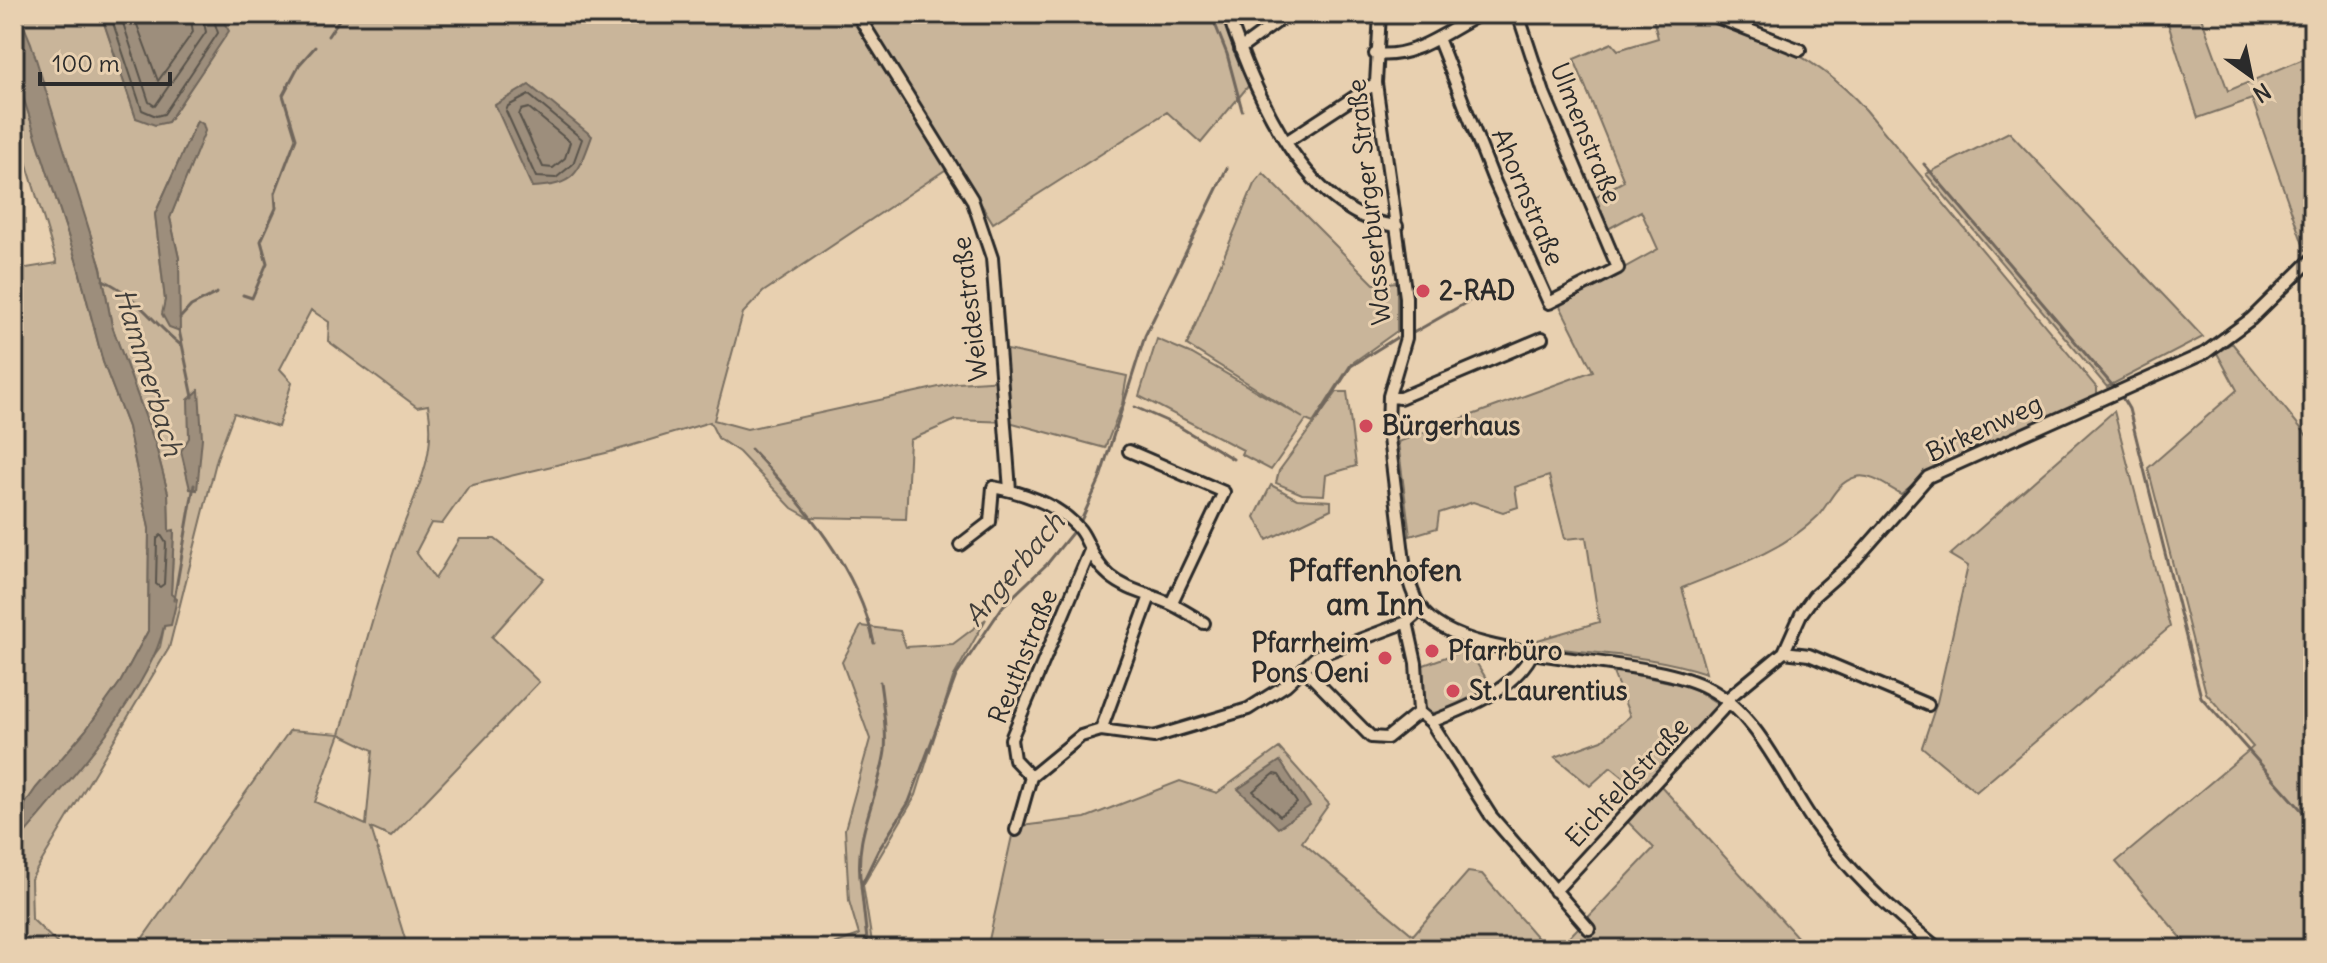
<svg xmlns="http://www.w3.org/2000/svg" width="2327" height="963" viewBox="0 0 2327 963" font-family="Delius,sans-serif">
  <rect width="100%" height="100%" fill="#e8d0b0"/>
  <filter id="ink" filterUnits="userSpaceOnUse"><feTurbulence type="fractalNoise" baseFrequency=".0125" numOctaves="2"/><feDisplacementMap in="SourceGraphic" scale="16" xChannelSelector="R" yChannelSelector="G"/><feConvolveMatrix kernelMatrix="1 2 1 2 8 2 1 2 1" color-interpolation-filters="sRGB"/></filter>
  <g filter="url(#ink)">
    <path fill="#c9b59a" stroke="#7a7062" stroke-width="2" fill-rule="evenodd" d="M19,14H101L136,118L168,122L228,31L219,14H852L948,168L763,292L743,313L714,420L747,429L957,383L1004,380L1003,349L1127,376L1122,404L1105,448L1009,422L956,420L910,440L906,519L808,517L792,508L739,452L718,438L710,422L610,452L469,486L442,524L431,523L416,552L435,579L459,539H495L544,578L492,637L539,682L391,837L371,828L405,939L401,949H135L290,730L340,734C359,671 374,607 396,545C413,496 438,459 428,405L417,407L328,341L329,322L311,310L280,369L292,382L278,427L234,413L217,458L169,648L31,879L32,919L63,949H15L14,846L160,647L171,594L174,531L169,532L168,493L155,443L112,326L101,268ZM197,121L204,132L170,218L179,258L163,314L165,300L155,214ZM340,734L373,750L366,825L315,802Z
      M862,14H1223L1250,84L1201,143L1167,112L993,223Z
      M1652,14C1731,14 1814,51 1866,110L2097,388V397L2088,403L1934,467L1901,494C1889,488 1871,473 1856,477C1835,483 1830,503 1818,516C1782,552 1728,569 1682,588L1706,673C1646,653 1585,654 1524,644L1599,622L1586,537L1565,539L1549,476L1515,487L1518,507L1503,512L1473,502L1439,513L1437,528L1410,536L1398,442L1593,371L1559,304L1658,249L1641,211L1608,229L1593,198L1624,181L1574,59L1612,43L1618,50L1658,38Z
      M2165,14H2200L2228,91L2313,55V246L2305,250L2252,99L2198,118Z
      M14,69L78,266L103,362L128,427L149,528L148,631L121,681L86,730L36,788L14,820V270L57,263L14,122Z
      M2009,132L2203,337L2107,387L1926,174Z
      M1263,173L1374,284L1397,282V331L1351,364L1313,423L1306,420L1271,470L1241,454L1243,450L1139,396L1157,339L1192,354L1303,418L1187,345L1254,184Z
      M2232,343L2313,443V949H2191L2116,862L2253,747L2206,693L2148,468L2237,390L2217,353Z
      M1337,392H1347L1356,466L1326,475L1324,495L1302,494L1276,483L1279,471Z
      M2114,411L2170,627L1976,792L1922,747L1937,702L1968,566L1950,555Z
      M1271,485L1297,499L1331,501V509L1267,540L1255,517Z
      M986,619L953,678L916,795L863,885L873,949H820L859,935L849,901L845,829L870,739L842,662L861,626L900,631L906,647L953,644Z
      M1468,649L1487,680L1484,696L1445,714L1428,712L1423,702L1421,666Z
      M1612,670L1689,686L1730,711L1661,786L1808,949H1558L1654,848L1628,822L1649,798L1611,767L1590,786L1555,757L1602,740L1630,716Z
      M1279,748L1329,804L1302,842L1413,935L1468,872L1482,874L1547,949H987L1014,827L1085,818L1180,781L1217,793Z"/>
    <path fill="#9d8e7b" stroke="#6f665b" stroke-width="2" d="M14,14H19L31,43L101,268L112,326L155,443L168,493L169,531L174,530L171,594L177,599L171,625L164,626C150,693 59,793 14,846V820L36,788L86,730L121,681L148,631L149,528L128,427L103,362L78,266L14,69Z
      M101,14H219L229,31L168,122L155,125L136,118Z
      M529,85L592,136C578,175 575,185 532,187L495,105Z
      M197,121L203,124L205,131L170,218L179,258L180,331L169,327L162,314L165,300L155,214Z
      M199,390L202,438L197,490L190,489L181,451L189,438L188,400Z
      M1280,761L1310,806L1278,828L1238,789Z"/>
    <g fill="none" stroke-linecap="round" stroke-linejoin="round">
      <path stroke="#59534b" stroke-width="2" d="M110,14L142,110L156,116L164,114L218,33L212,14
        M120,14L149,102L155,106L206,32L202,14
        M133,14L158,81L193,32L190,14
        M529,95L582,139L573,164L556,178L536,177L506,111L508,106Z
        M529,108L570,142L565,158L553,168L543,167L519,115L521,110Z
        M161,535L166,543L164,584L160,587L156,584L157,539Z
        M1274,774L1279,775L1297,803L1280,816L1253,791Z"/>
      <path stroke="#6f665b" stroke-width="3" d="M1211,14L1227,54L1242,110
        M328,36L343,14
        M1924,164L2112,385
        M103,280C135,294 155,325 182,346
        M243,295L252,298L267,263L261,241L276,208L275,193L296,138L283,95L299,65L315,47
        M180,318L191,306L217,293
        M179,330L193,397
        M1413,333L1483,293
        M2123,399L2129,409L2201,697L2313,823
        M1135,407L1178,426L1233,459
        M1316,421L1351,366L1396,338
        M751,449C803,504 858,567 874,643
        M174,600L194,485
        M861,885C853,836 878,799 885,751C887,730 883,703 880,682
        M868,949L861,886L878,851L909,802L956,676L1003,606L1047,564L1080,523L1099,481L1145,336L1227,168"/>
      <defs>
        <path id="street" d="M857,14L972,199L992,258L1010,490
          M1228,14C1254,91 1305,216 1397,226
          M1380,14L1376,83L1406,297V338L1389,396L1388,430L1404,562C1408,577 1411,593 1420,607C1459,667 1642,652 1708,688C1759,715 1783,779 1815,824C1849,872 1893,913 1939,949
          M1709,14L1800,50
          M1438,38L1493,178L1549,303L1618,268L1544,93L1518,14
          M1240,49L1288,14
          M1375,54C1415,59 1446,31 1481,14
          M1286,142L1376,83
          M1389,396L1400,398L1542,338
          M1129,451L1224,492L1171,604
          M960,545L990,522L993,487C1024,493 1059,504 1080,530C1091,545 1091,560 1110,576C1128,591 1150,594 1171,604C1182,609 1193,616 1204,623
          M1407,622L1416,663L1419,712L1431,722L1491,816L1589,929
          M1784,652L1809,655L1928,705
          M1305,670L1371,737L1387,738L1419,712
          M1726,700L1784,652L1801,614L1814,596L1856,559L1928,477L2205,353L2251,319L2313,258
          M1431,722C1469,707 1512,691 1532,654
          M1101,730L1150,596
          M1031,777L1014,759L1011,739L1089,553
          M1016,830L1031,777L1081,736L1101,730L1154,737L1248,709L1286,685L1317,656L1407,622L1422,609
          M1555,891L1729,702"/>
      </defs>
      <use href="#street" stroke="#2b2b2b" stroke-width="16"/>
      <use href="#street" stroke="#e8d0b0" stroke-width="10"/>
    </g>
  </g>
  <g fill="#d1495b" stroke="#e8d0b0" stroke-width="3">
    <circle cx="1423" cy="291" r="8"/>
    <circle cx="1366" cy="426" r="8"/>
    <circle cx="1432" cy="651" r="8"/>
    <circle cx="1385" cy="658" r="8"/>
    <circle cx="1453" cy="691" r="8"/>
  </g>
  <g text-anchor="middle" stroke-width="6" stroke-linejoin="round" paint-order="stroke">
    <g font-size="26" fill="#2b2b2b" stroke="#e8d0b0">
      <text transform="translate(1586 133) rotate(68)" y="9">Ulmenstraße</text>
      <text transform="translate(1528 197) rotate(67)" y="9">Ahornstraße</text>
      <text transform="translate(1369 202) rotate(-96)" y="9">Wasserburger Straße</text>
      <text transform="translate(970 309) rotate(-97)" y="9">Weidestraße</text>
      <text transform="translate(1984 428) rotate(-25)" y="9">Birkenweg</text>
      <text transform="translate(1023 656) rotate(-68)" y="9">Reuthstraße</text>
      <text transform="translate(1627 782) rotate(-47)" y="9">Eichfeldstraße</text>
    </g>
    <g font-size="26" font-weight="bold" fill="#2b2b2b" stroke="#e8d0b0" text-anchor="start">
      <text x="1439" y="300">2-RAD</text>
      <text x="1382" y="435">Bürgerhaus</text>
      <text x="1369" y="652" text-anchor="end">Pfarrheim<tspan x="1369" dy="30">Pons Oeni</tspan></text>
      <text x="1448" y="660">Pfarrbüro</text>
      <text x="1469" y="700">St. Laurentius</text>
    </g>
    <g font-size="28" font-style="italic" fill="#423f3b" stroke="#e8d0b0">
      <text transform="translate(149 372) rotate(73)" y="10">Hammerbach</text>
      <text transform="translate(1014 569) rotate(-50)" y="10">Angerbach</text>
    </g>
    <g font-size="30" font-weight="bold" fill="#2b2b2b" stroke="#e8d0b0">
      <text x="1375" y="581">Pfaffenhofen<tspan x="1375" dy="34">am Inn</tspan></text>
    </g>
  </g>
  <rect width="2327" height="963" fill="none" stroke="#e8d0b0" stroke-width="48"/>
  <rect x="24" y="24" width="2279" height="915" fill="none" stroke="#2b2b2b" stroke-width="3" filter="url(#ink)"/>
  <g transform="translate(2251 76) rotate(147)" stroke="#e8d0b0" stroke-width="6" paint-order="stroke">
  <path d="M0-6L14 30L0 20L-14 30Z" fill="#2b2b2b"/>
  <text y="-12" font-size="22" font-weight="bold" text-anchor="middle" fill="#2b2b2b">N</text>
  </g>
  <path d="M40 72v12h130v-12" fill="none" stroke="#2b2b2b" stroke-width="4"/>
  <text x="52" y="72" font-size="24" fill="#2b2b2b" stroke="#e8d0b0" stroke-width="6" paint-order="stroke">100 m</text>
</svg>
